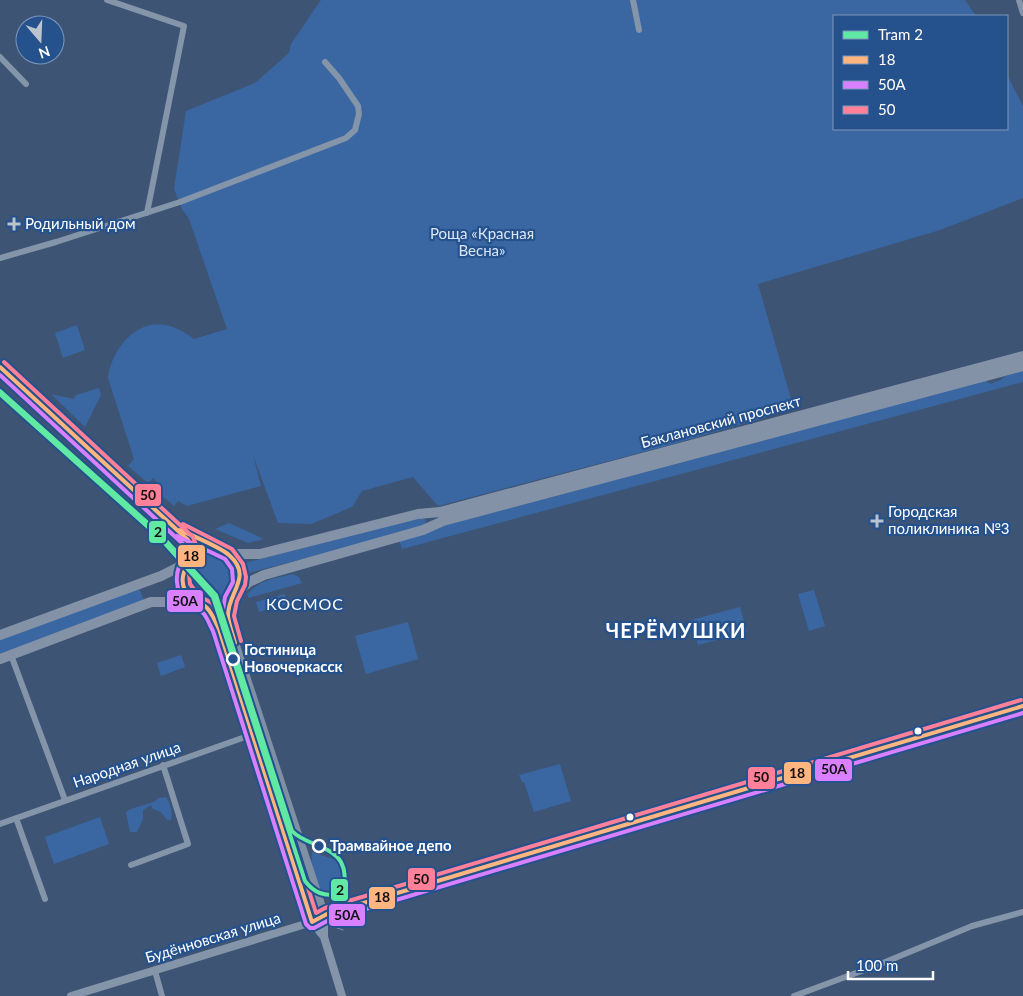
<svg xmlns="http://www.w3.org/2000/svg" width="1023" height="996" viewBox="0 0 1023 996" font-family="Lato,sans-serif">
  <rect width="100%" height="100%" fill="#3d5475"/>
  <path fill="#3a67a2" d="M321,0H965L976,16H834V129H1007V75L1023,106V198L940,230L758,284L794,409L666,446L438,506L413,477L362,491L352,507L311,524L278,523L253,455L261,486L187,506L178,501L174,506L154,489L159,484L153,478L148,483L128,466L134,459L108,378C111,351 135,319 166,325C176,327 186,333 194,339L227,329L189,219L182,209L174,189L186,111L255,83L289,53L291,44Z
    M77,325L85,350L63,358L55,333Z
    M1023,371V382L402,549L399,540L442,526L985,380L990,384L1001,380L1005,376Z
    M99,388L101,395L85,427L51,394L74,399L76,395Z
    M421,517L426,520L425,525L381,539L248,573L245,563Z
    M229,523L264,539L248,543L215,529Z
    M205,552C238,550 249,585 221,602L219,595L190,562L196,556Z
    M186,569L211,598L213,604C192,604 182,588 186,569Z
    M293,574L299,577L302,583L249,598L247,595C258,580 276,578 293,574Z
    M139,588L145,603L0,655V639Z
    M814,590L825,626L809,631L798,594Z
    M285,594L287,604L259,612L256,602Z
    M740,607L747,632L698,645L691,620Z
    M408,622L418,659L366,674L355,636Z
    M181,655L185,667L161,676L157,663Z
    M560,764L571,801L534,812L524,782H522L519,775Z
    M166,797C170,802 173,814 171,820H167L161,812L153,809L151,805L143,810V819L137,832H130L126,812C135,805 152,806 159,798Z
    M100,817L109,844L54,864L45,837Z
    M312,852L336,860C338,864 340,867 341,871C343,885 332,896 319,889L311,866Z"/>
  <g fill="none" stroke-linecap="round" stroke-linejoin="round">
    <path stroke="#8494a9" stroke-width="6" d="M107,0L184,26L147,213
      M633,0L639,30
      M1019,0L1023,13
      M0,57L26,84
      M0,258L56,242L180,202L346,138L355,130L359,114L358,106L339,78L325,62
      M11,655L65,800
      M16,818L45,899
      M0,824L262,731
      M131,865L188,844L163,765
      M155,971L162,996
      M794,996L883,963L972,926L1023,912"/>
    <path stroke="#8494a9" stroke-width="8" d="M324,915V937L342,996
      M71,996L312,922L324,937"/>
    <path stroke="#7f90a5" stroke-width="9" d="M0,367L188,540L192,548V557
      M183,531L222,551
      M231,599L228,616L230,629L324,915
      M207,607L219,629L225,647L312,922L327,914L1023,706"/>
    <path stroke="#8392a7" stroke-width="10" d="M182 578a29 29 0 1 1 58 0a29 29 0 1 1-58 0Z
      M229,554H260L418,514L440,512L1023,356
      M235,594L249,582L264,575L423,530L443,521L1023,366
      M0,635L161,576L179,567L189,560
      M0,659L151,602H195"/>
    <path stroke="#8493a8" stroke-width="1" d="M292,831L319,917L329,925L343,930"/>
    <defs>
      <path id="bus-1" d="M0,367L188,540L193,553C184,569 175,585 193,600C197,603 204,604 207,608C212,613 216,623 219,629L312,922L327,914L1023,706
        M180,530C191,535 222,548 229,555C254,577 227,593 228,616C229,625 233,635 235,643"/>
      <path id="bus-2" d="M0,375L183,544L186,553C174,570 172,591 190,606C194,609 201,610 204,614C208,619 210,626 213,631L306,924L310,928H314L329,920L1023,713
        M177,536L225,559L232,569L233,582L225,597L222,616L229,645"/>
      <path id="bus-3" d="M4,362L193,537L199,553L191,568L189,574L190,584L199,596L212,603L225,627L316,913L325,908L1021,700
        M183,524L232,549L243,564L246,577L245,585L237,601L234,616L241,641"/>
    </defs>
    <use href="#bus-1" stroke="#25518d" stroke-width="8"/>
    <use href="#bus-2" stroke="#25518d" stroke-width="8"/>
    <use href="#bus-3" stroke="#25518d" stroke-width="8"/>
    <use href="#bus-1" stroke="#ffb580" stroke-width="4"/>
    <use href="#bus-2" stroke="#d880ff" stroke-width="4"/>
    <use href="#bus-3" stroke="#ff8098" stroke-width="4"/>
    <defs>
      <path id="tram-1" d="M0,391L160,534L216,595L292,831C305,845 331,845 341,862C350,879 342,901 320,893C314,891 309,886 305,881L213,597L159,537L0,394"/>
    </defs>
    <use href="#tram-1" stroke="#25518d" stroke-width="8"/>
    <use href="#tram-1" stroke="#60e9a3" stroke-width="4"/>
  </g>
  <g fill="#bbc3cf" stroke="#25518d" stroke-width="2">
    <path d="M11.5 216.5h5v5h5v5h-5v5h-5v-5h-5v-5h5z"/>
    <path d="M874.5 513.5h5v5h5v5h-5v5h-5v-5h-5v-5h5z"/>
  </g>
  <g fill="#25518d" stroke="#fff" stroke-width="2.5">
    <circle cx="233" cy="659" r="6"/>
    <circle cx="319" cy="846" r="6"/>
  </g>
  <g fill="#fff" stroke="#25518d" stroke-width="2">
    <circle cx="918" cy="731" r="4.5"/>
    <circle cx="630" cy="817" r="4.5"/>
  </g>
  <g text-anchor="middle" stroke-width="4.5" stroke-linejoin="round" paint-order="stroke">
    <g font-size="15" fill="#fff" stroke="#25518d" text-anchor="start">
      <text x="25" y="229">Родильный дом</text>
      <text x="888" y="517">Городская<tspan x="888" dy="17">поликлиника №3</tspan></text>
    </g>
    <g font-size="15" fill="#d8e6f8" stroke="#25518d">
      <text x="482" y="239">Роща «Красная<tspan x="482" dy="17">Весна»</tspan></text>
    </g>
    <g font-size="15" fill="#fff" stroke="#25518d">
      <text transform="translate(721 422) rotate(-15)" y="5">Баклановский проспект</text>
      <text transform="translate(127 765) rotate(-19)" y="5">Народная улица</text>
      <text transform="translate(213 938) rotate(-17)" y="5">Будённовская улица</text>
    </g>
    <g font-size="15" font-weight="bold" fill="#fff" stroke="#25518d" text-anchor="start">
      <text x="244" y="655">Гостиница<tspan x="244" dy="17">Новочеркасск</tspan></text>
      <text x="330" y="851">Трамвайное депо</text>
    </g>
    <g font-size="16" letter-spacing="1" fill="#fff" stroke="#25518d">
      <text x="305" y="610">КОСМОС</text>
    </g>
    <g font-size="20" font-weight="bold" letter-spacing="1" fill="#fff" stroke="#25518d">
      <text x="676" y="638">ЧЕРЁМУШКИ</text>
    </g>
  </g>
  <g stroke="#25518d" stroke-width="2">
    <rect x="134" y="483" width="28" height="24" rx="5" fill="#ff8098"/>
    <rect x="148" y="520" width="19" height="24" rx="5" fill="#60e9a3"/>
    <rect x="177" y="544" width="29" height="24" rx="5" fill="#ffb580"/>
    <rect x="166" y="589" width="38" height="24" rx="5" fill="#d880ff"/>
    <rect x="814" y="758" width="39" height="24" rx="5" fill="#d880ff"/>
    <rect x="783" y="761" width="29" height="24" rx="5" fill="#ffb580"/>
    <rect x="747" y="766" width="29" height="24" rx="5" fill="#ff8098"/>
    <rect x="407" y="867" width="29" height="24" rx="5" fill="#ff8098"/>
    <rect x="330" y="878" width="19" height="24" rx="5" fill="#60e9a3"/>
    <rect x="368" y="886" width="28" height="24" rx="5" fill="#ffb580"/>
    <rect x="328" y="903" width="38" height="24" rx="5" fill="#d880ff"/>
  </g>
  <g font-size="14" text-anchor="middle" font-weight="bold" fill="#111">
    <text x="148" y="500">50</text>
    <text x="158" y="537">2</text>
    <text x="191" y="561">18</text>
    <text x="185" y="606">50А</text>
    <text x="834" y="774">50А</text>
    <text x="797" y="778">18</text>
    <text x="761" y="782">50</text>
    <text x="421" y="884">50</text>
    <text x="340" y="895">2</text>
    <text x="382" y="902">18</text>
    <text x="347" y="920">50А</text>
  </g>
  <rect x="833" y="15" width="175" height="115" fill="#25518d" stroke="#7c97bb"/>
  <rect x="843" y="31" width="25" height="8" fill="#60e9a3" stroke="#7c97bb"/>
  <text x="878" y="40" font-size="15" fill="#ffffff">Tram 2</text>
  <rect x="843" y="56" width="25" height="8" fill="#ffb580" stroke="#7c97bb"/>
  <text x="878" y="65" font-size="15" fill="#ffffff">18</text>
  <rect x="843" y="81" width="25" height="8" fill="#d880ff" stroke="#7c97bb"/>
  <text x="878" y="90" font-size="15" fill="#ffffff">50А</text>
  <rect x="843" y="106" width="25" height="8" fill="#ff8098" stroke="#7c97bb"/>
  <text x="878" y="115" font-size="15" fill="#ffffff">50</text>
  <g transform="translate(40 40) rotate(161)"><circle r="24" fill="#25518d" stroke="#7c97bb"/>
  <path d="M0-4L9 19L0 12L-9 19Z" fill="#bbc3cf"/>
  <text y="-8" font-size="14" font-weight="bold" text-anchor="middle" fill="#ffffff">N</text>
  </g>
  <path d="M848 971v8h85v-8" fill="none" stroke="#ffffff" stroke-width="2.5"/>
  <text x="856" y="971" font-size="15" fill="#ffffff" stroke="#25518d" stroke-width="4" paint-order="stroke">100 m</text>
</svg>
